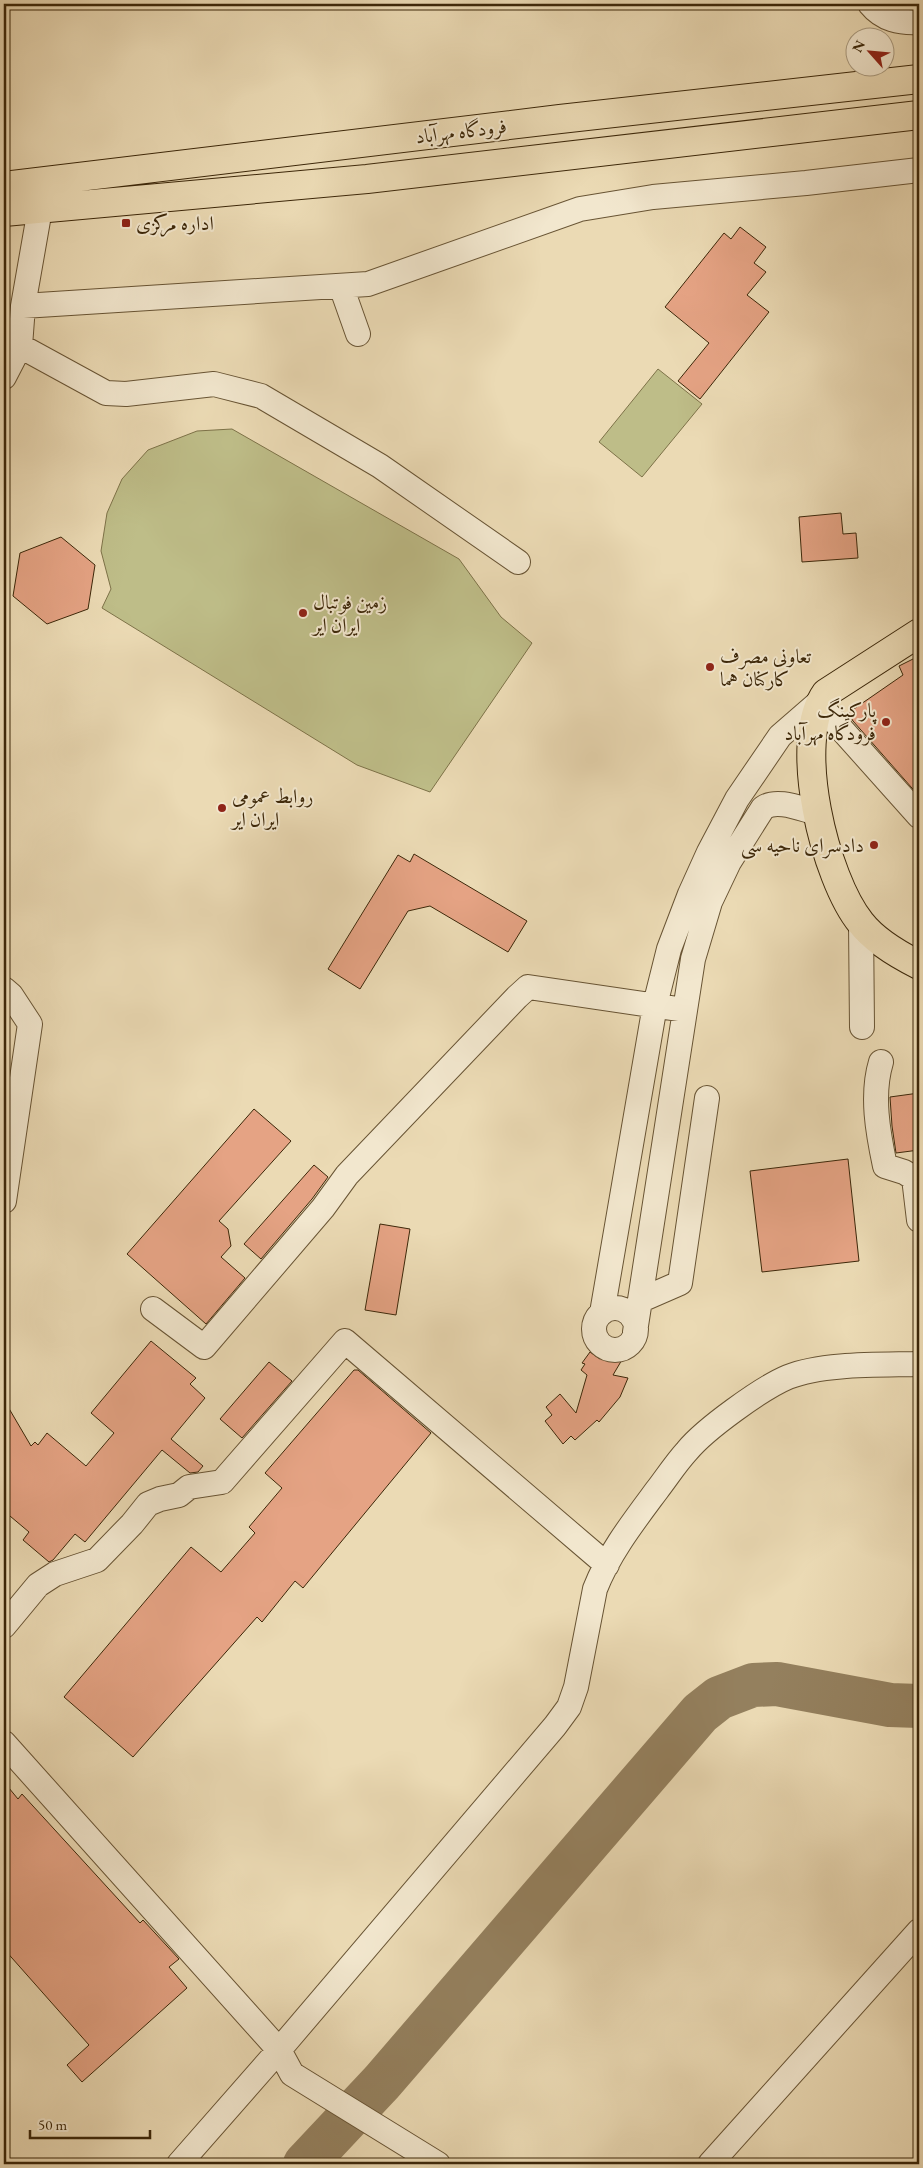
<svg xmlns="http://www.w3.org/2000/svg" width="923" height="2168" viewBox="0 0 923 2168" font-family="'EB Garamond',Amiri,serif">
  <rect width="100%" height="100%" fill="#ebdab4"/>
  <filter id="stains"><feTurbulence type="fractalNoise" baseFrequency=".004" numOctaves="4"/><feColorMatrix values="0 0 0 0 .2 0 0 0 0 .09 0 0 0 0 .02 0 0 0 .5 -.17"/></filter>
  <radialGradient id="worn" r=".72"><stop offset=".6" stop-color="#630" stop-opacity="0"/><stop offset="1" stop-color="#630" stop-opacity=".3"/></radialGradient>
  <path fill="#bebd88" stroke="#7d7248" d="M658,369L702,404L642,477L599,442Z
    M232,429L459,559L501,617L532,643L430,792L357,765L102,608L111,589L101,551L107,513L122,479L148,450L197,431Z"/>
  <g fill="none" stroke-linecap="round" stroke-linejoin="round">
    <path stroke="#94805e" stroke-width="44" d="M305,2164L382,2082L700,1713L719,1698L753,1685L777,1684L890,1705L919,1706"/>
  </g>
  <path fill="#e5a384" stroke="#3c2709" d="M740,227L766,247L754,263L766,272L747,295L769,312L700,399L678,381L709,343L665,307L724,233L731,239Z
    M841,513L843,534L856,533L858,558L802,562L799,517Z
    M61,537L95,565L88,609L47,624L13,596L20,553Z
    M919,656V796L853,721L848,713L903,675L899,666Z
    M414,854L527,921L508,952L430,906L408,911L360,989L328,969L398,855L410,862Z
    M919,1093V1150L896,1153L892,1126L890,1097Z
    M254,1109L291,1141L219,1221L228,1229L231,1246L221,1257L245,1278L206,1324L127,1254Z
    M848,1159L859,1261L762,1272L750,1171Z
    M314,1165L328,1177L312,1199L261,1259L244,1244Z
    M380,1224L410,1229L396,1315L365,1310Z
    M151,1341L196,1378L190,1384L205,1398L171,1439L203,1466L198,1472L190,1473L162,1450L85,1542L75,1534L53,1560L49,1562L23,1540L29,1532L4,1511V1400L31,1446L35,1442L38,1445L47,1433L86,1466L114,1433L91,1413Z
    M590,1352L600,1359L604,1354L626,1353L613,1375L628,1378L620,1397L599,1422L597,1420L575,1440L571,1436L563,1444L545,1421L552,1415L546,1407L560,1394L576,1413L587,1375L581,1370L585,1364L582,1363Z
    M269,1362L292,1381L242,1438L220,1419Z
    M354,1370H358L431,1433L303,1588L295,1581L262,1622L257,1617L133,1757L64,1697L191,1547L221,1572L255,1533L249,1527L282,1488L265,1473Z
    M4,1782L18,1799L22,1794L140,1923L143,1920L179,1959L169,1967L187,1988L82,2082L67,2065L89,2045L4,1949Z"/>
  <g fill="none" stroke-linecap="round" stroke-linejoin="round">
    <defs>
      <path id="minor" d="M870,4C883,20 900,23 919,22
        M341,286L358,334
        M23,306L368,284L580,209L653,197L806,183L919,170
        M4,344L20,346L106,393L126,394L214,384L261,396L380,466L518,562
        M4,377L20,346L23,306L40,209L26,199
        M861,923L862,1027
        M4,989L11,995L30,1024L4,1201
        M881,1062C871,1095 878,1133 885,1166L904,1172L914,1178L919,1220
        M641,1300L680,1283L707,1098
        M594 1329a21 21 0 1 1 42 0a21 21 0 1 1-42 0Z
        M153,1309L204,1347L323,1208L347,1175L517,997L528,987L685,1010
        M602,1313L655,1005L669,949L690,894L709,852L737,799L780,736L818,703L919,816
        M635,1332L693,959L710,902L729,862L763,808C777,798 801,809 817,813
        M4,1626L38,1585L55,1574L97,1560L132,1524L148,1504L160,1499L179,1495L189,1487L222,1482L345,1341L607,1565
        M4,1743L279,2050L292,2074L438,2164
        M179,2164L279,2050L555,1726L569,1707L576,1687L595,1589C609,1553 634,1521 657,1490C667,1477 676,1463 687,1451C705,1429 762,1388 788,1377C823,1363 881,1365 919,1364
        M710,2164L919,1931"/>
      <path id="major" d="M4,186L560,119L919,79
        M4,212L367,179L919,115
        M919,633L826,693C791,742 825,879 861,923C875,941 899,955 919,965"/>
    </defs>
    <use href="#minor" stroke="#685434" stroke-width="26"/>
    <use href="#major" stroke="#3c2709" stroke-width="30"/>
    <use href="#minor" stroke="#f2e7ce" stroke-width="24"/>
    <use href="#major" stroke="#ebdab4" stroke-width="28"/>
  </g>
  <g fill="#8f2418" stroke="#f2e7ce" stroke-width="2">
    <rect x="121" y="218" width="10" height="10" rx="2.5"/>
    <circle cx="303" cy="613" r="5"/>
    <circle cx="710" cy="667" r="5"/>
    <circle cx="886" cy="722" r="5"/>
    <circle cx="222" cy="808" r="5"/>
    <circle cx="874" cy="845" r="5"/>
  </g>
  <g text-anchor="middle" stroke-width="4" stroke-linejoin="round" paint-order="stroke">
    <g font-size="20" fill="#3c2709" stroke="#f2e7ce">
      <text transform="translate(461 131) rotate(-7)" y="7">فرودگاه مهرآباد</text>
    </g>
    <g font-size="20" fill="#3c2709" stroke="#f2e7ce" text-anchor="start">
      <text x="136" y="230">اداره مرکزی</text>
      <text x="313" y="609">زمین فوتبال<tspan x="313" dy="23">ایران ایر</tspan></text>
      <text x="720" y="663">تعاونی مصرف<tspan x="720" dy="23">کارکنان هما</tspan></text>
      <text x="876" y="717" text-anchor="end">پارکینگ<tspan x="876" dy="23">فرودگاه مهرآباد</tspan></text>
      <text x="232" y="803">روابط عمومی<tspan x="232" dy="23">ایران ایر</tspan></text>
      <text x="864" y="852" text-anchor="end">دادسرای ناحیه سی</text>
    </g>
  </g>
  <rect width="923" height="2168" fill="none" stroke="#ebdab4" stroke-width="20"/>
  <rect x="5" y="5" width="913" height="2158" fill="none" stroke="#3c2709" stroke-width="2.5"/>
  <rect x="10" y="10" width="903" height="2148" fill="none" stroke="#3c2709"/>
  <g transform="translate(870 52) rotate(297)"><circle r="24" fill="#f2e7ce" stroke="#a99a7f"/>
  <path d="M0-4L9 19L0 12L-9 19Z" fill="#8f2418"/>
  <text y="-8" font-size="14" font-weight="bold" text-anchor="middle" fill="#3c2709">N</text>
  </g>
  <path d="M30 2130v8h120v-8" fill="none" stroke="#3c2709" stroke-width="2.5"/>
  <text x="38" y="2130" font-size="15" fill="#3c2709" stroke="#f2e7ce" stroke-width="4" paint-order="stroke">50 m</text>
  <rect width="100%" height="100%" filter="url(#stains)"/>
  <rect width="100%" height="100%" fill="url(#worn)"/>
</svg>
